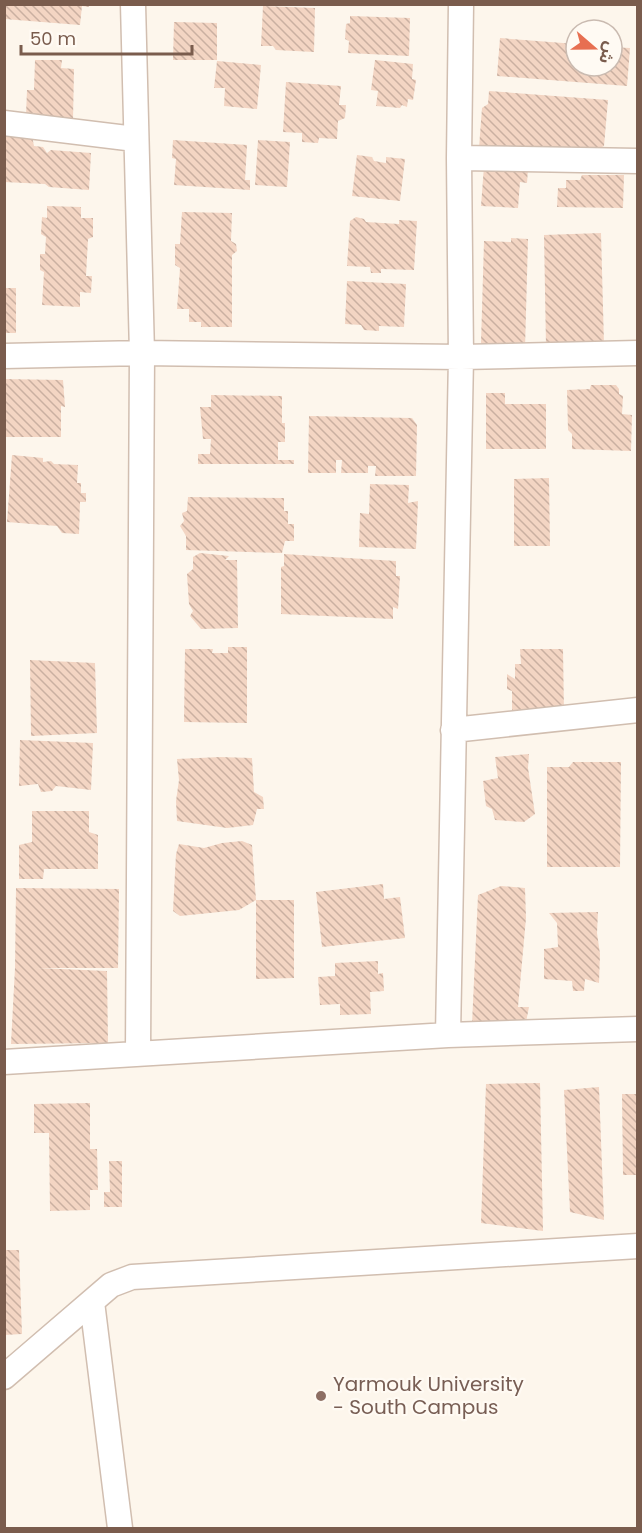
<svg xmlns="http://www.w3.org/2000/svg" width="642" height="1533" viewBox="0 0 642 1533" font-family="Poppins,'Noto Sans Arabic',sans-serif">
  <defs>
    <pattern id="building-back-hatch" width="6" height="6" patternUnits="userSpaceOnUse" patternTransform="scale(1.5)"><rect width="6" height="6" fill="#f3d5c3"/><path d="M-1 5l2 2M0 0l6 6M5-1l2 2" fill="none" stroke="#cab0a1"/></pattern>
  </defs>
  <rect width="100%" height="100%" fill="#fdf6ec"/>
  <path fill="url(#building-back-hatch)" d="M4,4H89V7L82,6L80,25L4,19Z
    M263,6L315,8L314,52L276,50L273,46H261Z
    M350,16L410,18L409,56L348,53L349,41L345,39L346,24L350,23Z
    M174,22L217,23V60H173Z
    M500,38L576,44V66H612V47L630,48L627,86L497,76Z
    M35,60H62L61,68L74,69L73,120L26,115L27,90H34Z
    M375,60L413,64L412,79L416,80L413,100L408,99L407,107L402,105L400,108L376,106L378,91L371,90Z
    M217,61L261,65L257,109L224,106L225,88H214Z
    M286,82L341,86L339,105H346L345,118L338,121L337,139L319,138L318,143L302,142V133L283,132Z
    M489,91L608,100L604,146L600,148L599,156L479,148L482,108L488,104Z
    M4,135L32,136L34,146L43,147L47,153L51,150L91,153L89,190L49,187L45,184L4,182Z
    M173,140L247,145L245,180H250V190L174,185L176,159L172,158Z
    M258,140L290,142L287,187L255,185Z
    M357,155L372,157L374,161L386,163V157L405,159L400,201L352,196Z
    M484,166L528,169L527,183L520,182L518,208L481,206Z
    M582,175H624L623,208L557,207L558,188H566V180H580Z
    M47,206L81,207V218H93V237L88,239L86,276H92L91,293L80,292V307L42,305L44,272L40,270V254H45L46,237L41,234L42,217L47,218Z
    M182,212L232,213L231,241L236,244L237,251L232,255V327H201V322H189V309H177L180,268L175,265V244H180Z
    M356,217L364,219L366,222L399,224V220L417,221L414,270L381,269V273H371L370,267L347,266L350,221Z
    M601,233L604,345L546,346L544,235Z
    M511,238L528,239L525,349L488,348L481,343L484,241L511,242Z
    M347,281L406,284L404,327L379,326V331L364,330L361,325L345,324Z
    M4,288H16V333H4Z
    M4,379L63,380L65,407L61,406V437H4Z
    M591,385H616L619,389V394L623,396L622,414L632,415L631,451L572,449V434L568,430L567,390L590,389Z
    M486,393H505V404H546V449H486Z
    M211,395L282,396V423H285V442H278V460H294V464H198V454H210L211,439H203L200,407H211Z
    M309,416L412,418L417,425L416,476H375L376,466H368V473H341L342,460H336V473H308Z
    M12,455L43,458V462L51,461L54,464L78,465L77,483H81V493H86V502H80L79,534L62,533L57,526L7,522Z
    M549,478L550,546H514V479Z
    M370,484L409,485L408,503L418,501L416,549L359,547L360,513L369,514Z
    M188,497L284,498V511H288V524H294V541H285L282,553L186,550V536L180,526L184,521L182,513L187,511Z
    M200,553L229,556L225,560H237L238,628L201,629L190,616L193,611L189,604L187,574L193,569V557Z
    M284,554L396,561V576H400L398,609L393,607V619L281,614V567L284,566Z
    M228,647H247V723L184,722L185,649H213L212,653H228Z
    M520,649H563L564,713L512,711V691L507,689V674L515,679V664H521Z
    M30,660L95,663L97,733L31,736Z
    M20,740L93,743L91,790L56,786L52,791L41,792L38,784L19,786Z
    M529,754L528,768L535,814L524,822L495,820L492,809L486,806L483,781L498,778L495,757Z
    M220,757L252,758L254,792L263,797L264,809H257L253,825L227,828L177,821L176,801L179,780L177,759Z
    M573,762H621L620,867H547V767H569Z
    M32,811H89V832L98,835V869H44L43,879H19V845L32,842Z
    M242,841L252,845L256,900L239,910L180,916L173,911L176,854L179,844L204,848L222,843Z
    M383,884L384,899L400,897L405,938L322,947L316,892Z
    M501,886L525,888L526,918L518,1007H529L524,1032L472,1024L478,895Z
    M16,888L119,889L118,968H37L107,971L108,1043L11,1044L15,968Z
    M256,900H294V978L256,979Z
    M598,912L597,933L600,954L599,983L585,979L584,991H573L572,981L544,979V949L558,947L557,923L549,913Z
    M378,961V974L383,973L384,991L370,992L371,1014L340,1015V1004L320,1005L318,977L335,976V963Z
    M540,1083L543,1231L481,1223L486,1084Z
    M599,1087L604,1220L570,1212L564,1090Z
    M622,1094H638V1175H623Z
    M90,1103V1149H97L98,1190H90V1210L50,1211L49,1133H34V1104Z
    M109,1161H122V1207H104V1192H110Z
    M4,1250H19L22,1334L4,1335Z"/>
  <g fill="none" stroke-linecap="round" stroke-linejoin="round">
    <defs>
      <path id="street" d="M133,4L142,353L138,1053
        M4,123L135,139
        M459,158L638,161
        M4,356L142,353L461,357L638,353
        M453,730L638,710
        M448,1035L461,357L459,158L461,4
        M4,1062L448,1035L638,1029
        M92,1302L120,1528
        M4,1377L111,1285L132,1277L638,1246"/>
    </defs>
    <use href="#street" stroke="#d1beb0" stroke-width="27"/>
    <use href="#street" stroke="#fff" stroke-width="24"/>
  </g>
  <circle fill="#8d6e63" stroke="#fffaf3" stroke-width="2" cx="321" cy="1396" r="6"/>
  <g text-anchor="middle" stroke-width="4.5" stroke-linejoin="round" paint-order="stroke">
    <g font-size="20" fill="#785e54" stroke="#fffaf3" text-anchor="start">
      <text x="333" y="1391">Yarmouk University<tspan x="333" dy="23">- South Campus</tspan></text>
    </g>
  </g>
  <rect width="642" height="1533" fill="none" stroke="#7a5c4d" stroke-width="12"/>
  <g transform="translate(594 48) rotate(110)"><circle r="28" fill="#fffaf3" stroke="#cabbb1" stroke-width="1.5"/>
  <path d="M0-4.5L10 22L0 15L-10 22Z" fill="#e76f51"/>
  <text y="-9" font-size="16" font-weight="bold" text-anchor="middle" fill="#7a5c4d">ش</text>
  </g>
  <path d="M21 45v9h171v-9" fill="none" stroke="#7a5c4d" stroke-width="3"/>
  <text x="30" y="45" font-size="18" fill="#7a5c4d" stroke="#fffaf3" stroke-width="4.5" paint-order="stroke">50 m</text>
</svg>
